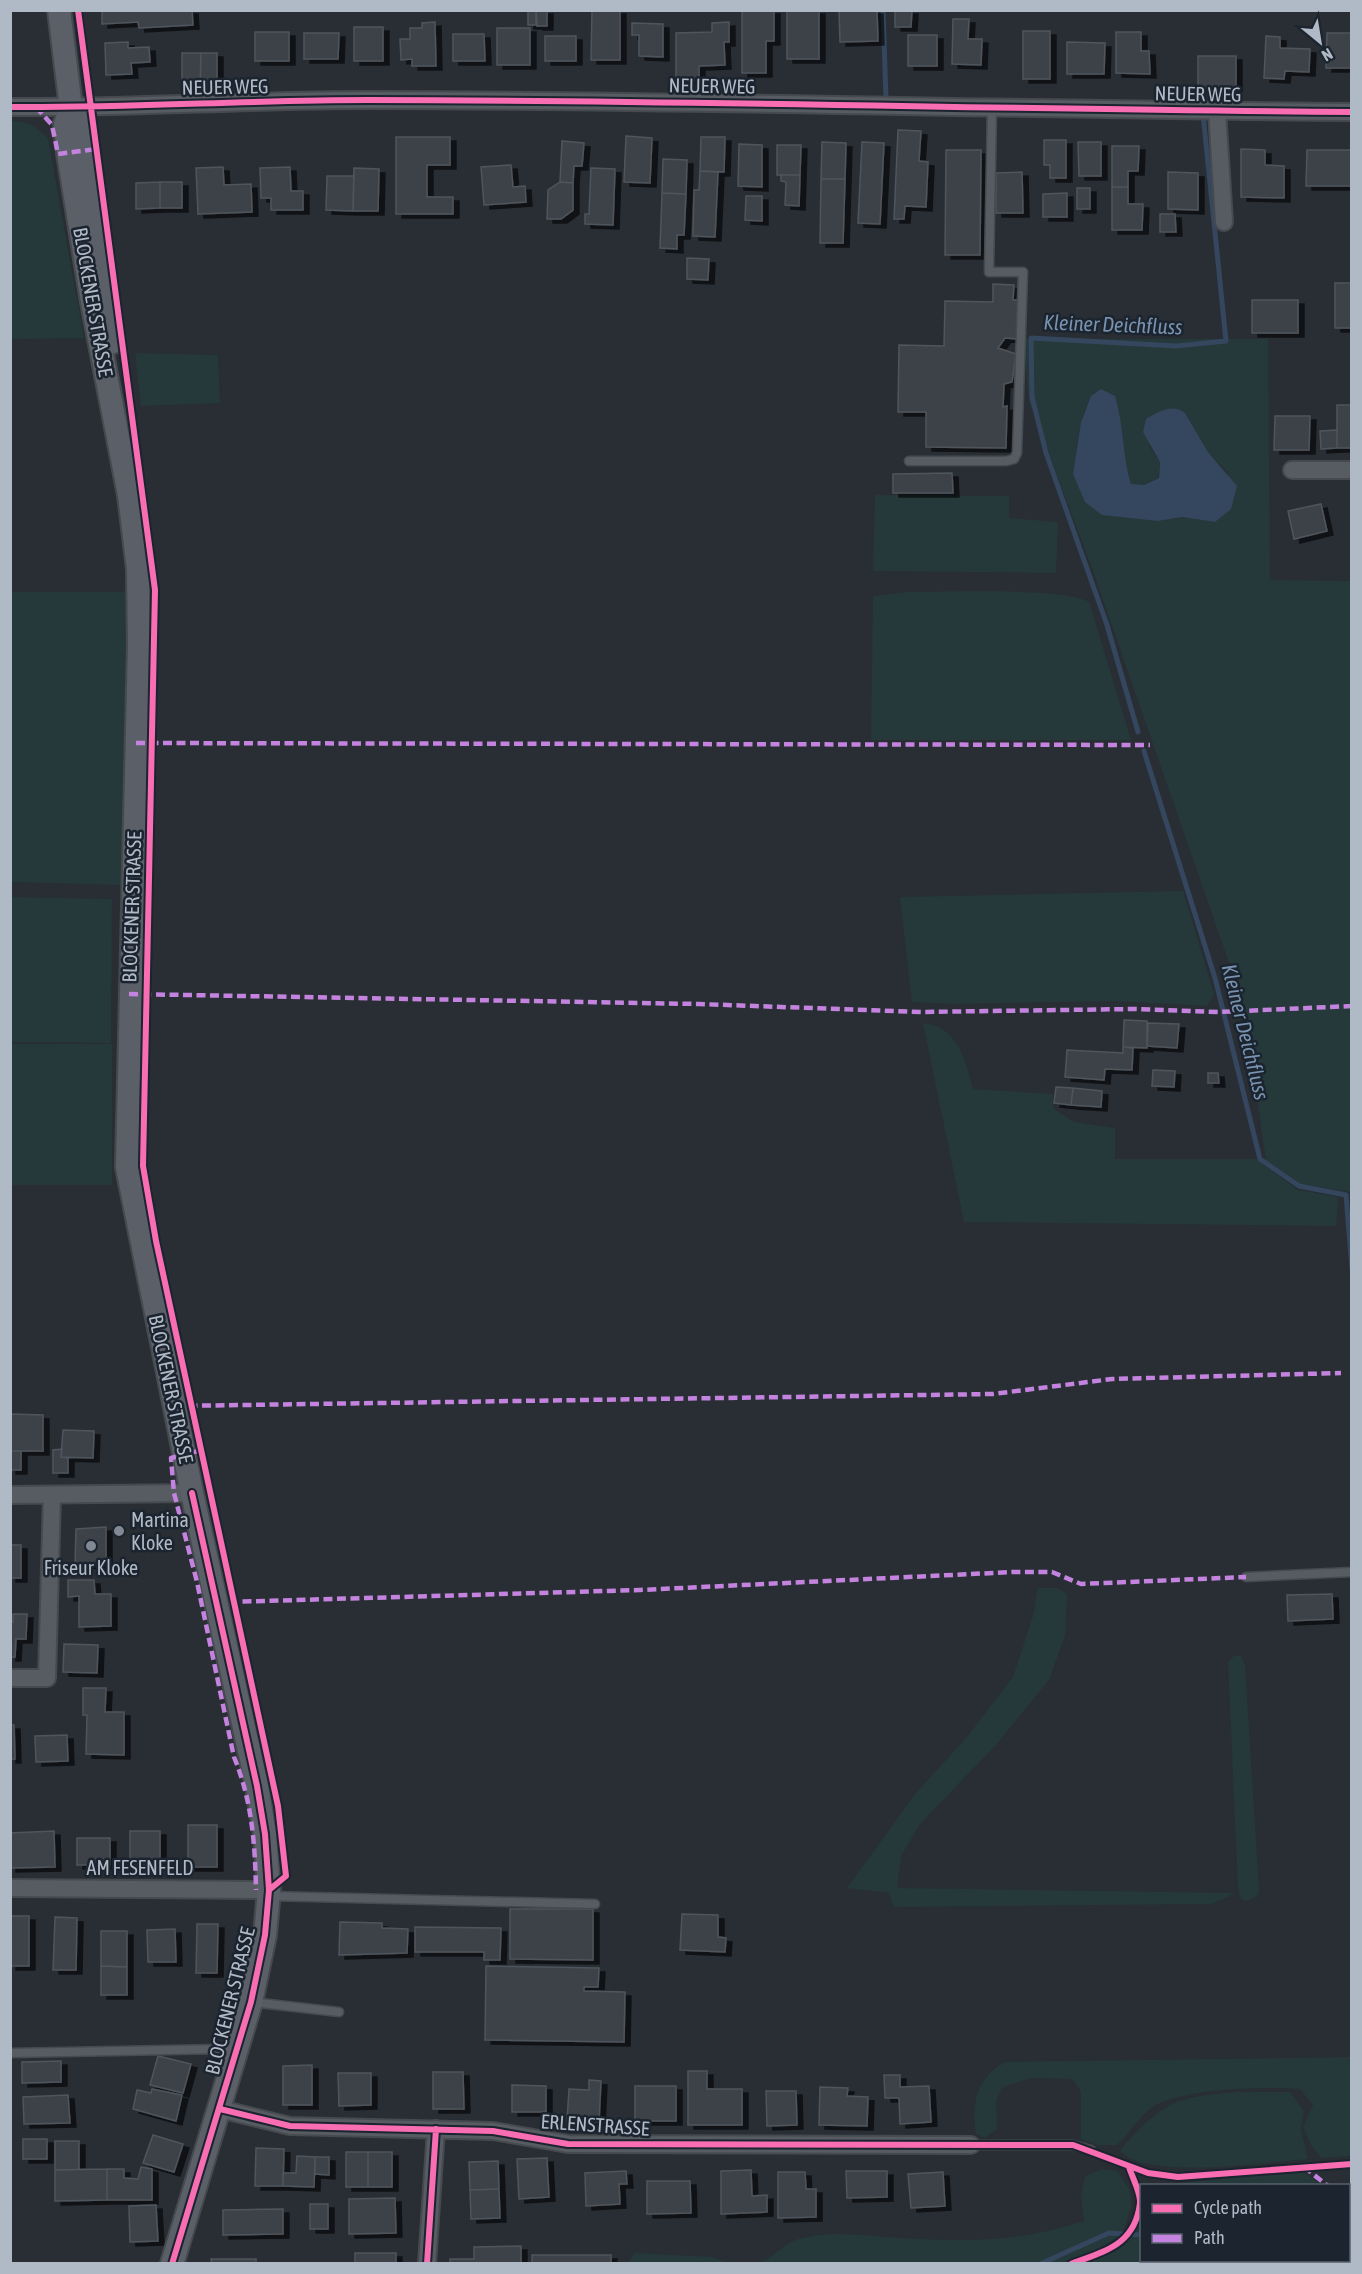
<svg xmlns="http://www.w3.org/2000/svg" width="1362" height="2274" viewBox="0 0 1362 2274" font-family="'Asap Condensed',sans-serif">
  <defs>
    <filter id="shadow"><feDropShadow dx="6" dy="4" stdDeviation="0" flood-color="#0009"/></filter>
  </defs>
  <rect width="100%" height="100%" fill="#282e34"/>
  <path fill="#25383a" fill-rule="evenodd" d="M11,121C28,121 36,126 48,139L84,338L11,339Z
    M1024,339H1268L1270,580L1351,581V1192L1299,1184L1266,1161L1244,1006L1093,571L1029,401ZM1101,389L1119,411L1121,441L1131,484L1144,485L1158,478L1160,462L1149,446L1185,413L1208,452L1228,472L1215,522L1182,517L1158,521L1073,474C1079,446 1076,406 1101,389Z
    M135,353L218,355L220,403L141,406Z
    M875,495L1009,496V518L1058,522L1056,573L873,571Z
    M11,592H128L121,885L11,882Z
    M908,592C944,592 1063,587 1089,602L1131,740H871L873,596Z
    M1183,891L1214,994L1207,1006L1115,1001L953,1004L912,1002L900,897Z
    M11,897L112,899L111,1043L11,1042Z
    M923,1023C958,1027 965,1059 973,1089L1053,1094V1108L1074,1122L1115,1128V1159H1260L1263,1164L1298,1190L1338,1197L1336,1226L964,1222Z
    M11,1044H112V1185H11Z
    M1038,1588H1057L1067,1594L1065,1636L1049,1680L996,1745L920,1824L901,1856L897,1888L1236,1893L1211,1904L894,1907L889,1893L847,1888L915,1794L966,1738L1013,1677L1033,1616Z
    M1234,1656H1241L1245,1665L1259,1891L1257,1896L1247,1901L1241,1899L1238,1888L1228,1662Z
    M1351,2057V2156L1321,2158L1311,2145L1303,2127L1313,2105L1300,2089C1266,2086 1179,2088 1151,2108C1144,2112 1126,2137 1117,2145H1098L1081,2139V2092L1073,2079L1031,2078L1002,2087L996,2101L997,2129L985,2138L976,2134C971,2103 977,2076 1006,2062Z
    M1236,2092H1290L1304,2111L1301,2130L1308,2159C1271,2162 1142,2181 1120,2150C1162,2103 1173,2097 1236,2092Z
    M1102,2169L1117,2171L1129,2189L1132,2205L1124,2229L1113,2244L1062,2263H759C774,2258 786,2241 802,2238C835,2230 868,2236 902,2238C969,2242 1019,2242 1084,2221L1081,2196L1085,2176Z
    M1304,2172L1321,2185H1174L1177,2183Z
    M1349,2207L1352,2210L1351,2263L1177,2264L1175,2261L1348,2260Z
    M1141,2215L1142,2260L1166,2261L1162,2264H1085C1118,2251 1127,2248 1141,2215Z
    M635,2253L712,2257L728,2263H628Z"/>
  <path fill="#34475e" d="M1101,389L1115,396C1124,425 1122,455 1131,484L1144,485L1159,478L1160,462L1143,432L1146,419C1158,412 1172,403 1185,413L1208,452L1237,486L1231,509L1215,522L1182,517L1158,521L1102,515L1085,502L1073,474L1081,422L1091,396Z"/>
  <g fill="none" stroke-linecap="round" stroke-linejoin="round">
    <path stroke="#34475e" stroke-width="5" d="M883,10L886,99H892
      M1138,732L1107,625L1046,453L1032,397L1031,338L1176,346L1226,341L1203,114
      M1144,751L1215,978L1260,1159L1299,1186L1346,1195L1352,1269
      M1040,2264L1109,2233L1142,2235"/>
  </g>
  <path fill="#3d4248" stroke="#4f555c" stroke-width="1.5" filter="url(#shadow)" d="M102,10H192L193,25L139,28L138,22L102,24Z
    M528,10H536V25H528Z
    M536,10H547V26H537Z
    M592,10H620V60H591Z
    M742,10H774V41H766V73H742Z
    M787,10H819V59H787Z
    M839,10H877L878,41L840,42Z
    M895,10H912L911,27H895Z
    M953,19H969L968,39H982L981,65L952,64Z
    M435,22L436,66H412V59L401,60L400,39H410V28H422V23Z
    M729,22V42H724L725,65L699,66V80L676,81V33L712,32V23Z
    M632,23L663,24V57L639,56V35H632Z
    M354,27H383V61H354Z
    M497,28H530V65H497Z
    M1023,31H1050V79H1023Z
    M255,32H289V61H255Z
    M1116,32H1141V51H1149L1150,74L1116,73Z
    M304,33H339L338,59H304Z
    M1327,33H1352V68H1326Z
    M453,34H484L485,61H453Z
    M908,35H937V66H908Z
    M545,36H576V61H545Z
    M1266,36L1280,37V48L1310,49L1309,72L1285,71L1284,79L1264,78Z
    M128,42V48L149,47L150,62L131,63L132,74L106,75L105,43Z
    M1067,42L1105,43L1104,74H1067Z
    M182,53H201L200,89H182Z
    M201,53H217V89H200Z
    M1198,56H1236V87H1198Z
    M898,130L921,131L919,161L928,162L926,207L905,206L904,219H894Z
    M626,136L652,138L650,183L624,182Z
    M396,137H450V165H427V197H453V214H396Z
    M701,137H725L724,172L700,171Z
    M1044,140H1066V178H1050V165H1044Z
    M562,141L584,143L582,166H574L573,183L560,182Z
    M822,142L846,143L845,179H821Z
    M862,142L884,143L880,224L858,223Z
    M1078,142H1101V176H1079Z
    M739,144L762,145V187L738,186Z
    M777,145H801L800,175H777Z
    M1112,146H1139L1138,171H1128V187H1112Z
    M1241,149L1265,150V165L1284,166V198L1241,197Z
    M946,150H981L980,255H945Z
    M1307,150H1352V186H1306Z
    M663,159L687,160L686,194L662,193Z
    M511,165L513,187L525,186L526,202L484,205L481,167Z
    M223,167L224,185L251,184L252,212L198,214L196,168Z
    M290,167L291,191H303V210H271V198H261L260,168Z
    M354,168L379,169L378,211H353Z
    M591,168L615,169L613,225L585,224V214H589Z
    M700,171L718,172L715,237L693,236L694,190H699Z
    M1022,172L1023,213H996V173Z
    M1168,172L1198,173V210L1168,209Z
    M781,175H800L799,206L785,205L786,182L781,181Z
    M327,176H354L353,211L326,210Z
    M821,179H845L843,243H820Z
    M160,182V208L136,209V183Z
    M160,182H182V208H160Z
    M560,182L573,183V210L561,219H547L548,190Z
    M1112,187H1128V204H1143L1142,230H1112Z
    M1077,188H1090V209H1077Z
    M662,193L686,194L684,235H677V249L660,248Z
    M1067,193V217H1043V194Z
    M746,196H762V221L745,220Z
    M1160,214H1175L1176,232H1160Z
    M687,258L709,259L708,280L687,279Z
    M1335,283H1352V328H1335Z
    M993,284L1014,285L1013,300H1019L1018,339L1005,338L998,348L1016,354L1012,382L1004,384L1003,407L1007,406L1006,448L926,447V412H898L899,345L944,346L945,301L993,302Z
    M1252,300H1298V333H1252Z
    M1337,405H1352V448H1337Z
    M1275,416H1310L1309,450H1274Z
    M1337,430V448L1321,449L1320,431Z
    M952,473L953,493H893V474Z
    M1321,504L1327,531L1294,539L1288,511Z
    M1124,1020L1147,1021V1048L1123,1047Z
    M1148,1023L1179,1024L1177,1048L1147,1046Z
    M1123,1047L1133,1048L1132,1070L1105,1069L1104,1080L1065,1077L1067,1050L1123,1053Z
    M1153,1070L1175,1071L1174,1087L1152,1086Z
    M1208,1073H1218L1219,1083H1208Z
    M1056,1087L1073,1088L1071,1105L1054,1103Z
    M1073,1088L1102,1091L1101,1107L1071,1105Z
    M11,1414L43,1415V1451H11Z
    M63,1430L94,1431L93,1458L61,1457Z
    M62,1449L61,1457L68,1458V1473H53V1450Z
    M10,1451H21V1470H10Z
    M106,1527V1564L75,1565L76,1529Z
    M10,1545H21V1578H10Z
    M68,1580H94L95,1594H111V1626L79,1627V1596L68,1597Z
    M1332,1594L1333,1619L1288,1621L1287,1595Z
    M13,1614H27L26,1639H16L15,1657H10V1622H13Z
    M64,1644L98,1645L97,1673L63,1672Z
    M83,1688H106L105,1712H124V1755L86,1754L87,1715H83Z
    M10,1725H14L15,1759H10Z
    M67,1735L68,1761L36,1762L35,1736Z
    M188,1825H217V1867H188Z
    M54,1831L55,1867L10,1868V1833Z
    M130,1831H160V1866H130Z
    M77,1838H110V1865H77Z
    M510,1909H593V1960L510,1959Z
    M682,1914L718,1915V1937L726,1938L725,1952L680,1950Z
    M10,1916H29V1966H10Z
    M55,1917L77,1918L76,1970H53Z
    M340,1922L382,1923V1928L408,1929L407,1953L339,1955Z
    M197,1924H218L217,1973H196Z
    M415,1927L501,1928L500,1960H484V1952H415Z
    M175,1929L176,1962H148L147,1930Z
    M101,1931H127V1967L101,1966Z
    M101,1966L127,1967V1995H101Z
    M486,1966L599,1968L598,1987H584V1991L625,1992L624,2042L485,2040Z
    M158,2056L191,2064L183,2093L150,2085Z
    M61,2061V2082L22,2083V2062Z
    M312,2065V2105H283V2066Z
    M688,2071H707V2089H742V2125H688Z
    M433,2072H463L464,2109H433Z
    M338,2073H371V2105L339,2106Z
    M884,2075H900V2087L929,2086L931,2122L900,2124L899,2098H885Z
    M589,2080L601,2081L599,2122L567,2121L569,2089L589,2090Z
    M512,2085L546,2086V2112H512Z
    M635,2086H676V2121H635Z
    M820,2087L848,2088L847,2096L868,2097L867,2126L819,2125Z
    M152,2089L182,2095L176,2121L133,2109L137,2090L151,2093Z
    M766,2091H796L797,2125L767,2126Z
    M68,2095L70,2123L24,2124L23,2097Z
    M153,2135L183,2144L174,2172L143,2163Z
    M23,2139H47V2159H23Z
    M55,2141H79V2170H55Z
    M256,2148L284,2149L283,2186H255Z
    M346,2152H368V2187H346Z
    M368,2152H392V2187H368Z
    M297,2156L315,2157L314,2187L283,2186V2173H296Z
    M315,2157H329V2175L315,2174Z
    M547,2158L549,2197L519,2199L517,2159Z
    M498,2161L499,2189L470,2190L469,2162Z
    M141,2167L152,2169V2200H107V2169H124V2178L138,2179Z
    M107,2169V2200L55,2201V2170Z
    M751,2170L752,2196L767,2195V2212L721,2214V2171Z
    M626,2171L627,2184H619L620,2204L586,2206L585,2173Z
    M846,2171H887V2197L847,2198Z
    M778,2172H805L806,2189H816V2217L778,2218Z
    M943,2172L945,2206L911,2208L908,2174Z
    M647,2181H690L691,2213L647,2214Z
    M499,2189L500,2218L471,2219L470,2190Z
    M395,2198L396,2233L349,2234V2199Z
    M310,2204H328V2229H310Z
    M156,2205L158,2241L130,2242L129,2206Z
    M283,2209V2234L223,2235V2210Z
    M521,2246V2264H450V2259H474V2247Z
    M355,2253H396V2264H355Z
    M532,2255H611V2264H532Z
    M211,2259H256V2264H212Z"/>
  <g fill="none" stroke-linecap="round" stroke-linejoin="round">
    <defs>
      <path id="lane" d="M909,461H1006L1014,459L1017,453L1023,272H989L992,107
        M1246,1577L1352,1572
        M269,1896L595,1904
        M251,2002L339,2012
        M10,2053L222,2049L233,2052
        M971,2145H1073L1091,2150"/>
      <path id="street" d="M10,107C129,108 249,100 368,100C696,100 1024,110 1352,112
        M1217,111L1224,222
        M1292,470H1352
        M10,1495L192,1493
        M10,1678H47L52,1495
        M10,1888L269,1890
        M220,2109L290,2126L493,2131L568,2144L971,2145
        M427,2264L436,2129"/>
      <path id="secondary" d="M59,10L71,108L80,123L113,342
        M71,108L65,124L68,153L92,302L129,495L138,569L139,644L127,1167L192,1493L257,1786L265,1834L269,1890L265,1935L251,2002L172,2264"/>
    </defs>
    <use href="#lane" stroke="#464a4f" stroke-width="11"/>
    <use href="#street" stroke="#464a4f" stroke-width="20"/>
    <use href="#secondary" stroke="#464a4f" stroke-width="26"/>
    <use href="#lane" stroke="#575c63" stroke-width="8"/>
    <use href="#street" stroke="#575c63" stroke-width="16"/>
    <use href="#secondary" stroke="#5b6068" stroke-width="22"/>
    <path stroke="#c483df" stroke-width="4.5" stroke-dasharray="9 4.5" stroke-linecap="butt" d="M36,107L52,125L58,154L97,149
      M136,743L1150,745
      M129,994L699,1004L921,1012L1135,1009L1219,1012L1352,1006
      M175,1406L993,1394L1112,1379L1341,1373
      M202,1450L171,1458L174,1493L197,1582L234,1757C252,1801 255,1843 256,1890
      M229,1602L640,1590L1013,1572H1052L1081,1584L1246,1577
      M1304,2167L1328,2186
      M1348,2201L1352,2203"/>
    <defs>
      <path id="cycleway" d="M78,10L155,590L143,1166L156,1241L278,1806L286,1876L269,1890
        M10,107C129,108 249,100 368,100C696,100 1024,110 1352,112
        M220,2109L290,2126L493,2131L568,2144L1073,2145L1148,2173L1178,2177L1352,2164
        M172,2264L251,2002L265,1935L269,1890L265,1834L257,1786L192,1493
        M427,2264L436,2129
        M1071,2264C1105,2251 1135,2245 1140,2203C1141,2193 1132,2177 1129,2167"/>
    </defs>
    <use href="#cycleway" stroke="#1b242f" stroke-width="10"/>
    <use href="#cycleway" stroke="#f96db3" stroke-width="6"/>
  </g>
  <g fill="#808994" stroke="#1b242f" stroke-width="2">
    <circle cx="119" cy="1531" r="6"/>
    <circle cx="91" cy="1546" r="6"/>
  </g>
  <g text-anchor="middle" stroke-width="5" stroke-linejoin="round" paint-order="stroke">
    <g font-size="20" fill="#b0bac7" stroke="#1b242f">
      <text transform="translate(712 86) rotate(1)" y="7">NEUER WEG</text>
      <text transform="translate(225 87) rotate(-1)" y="7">NEUER WEG</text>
      <text transform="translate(1198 94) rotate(1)" y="7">NEUER WEG</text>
      <text transform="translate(93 302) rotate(80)" y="7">BLOCKENER STRASSE</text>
      <text transform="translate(132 907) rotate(-88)" y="7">BLOCKENER STRASSE</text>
      <text transform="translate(171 1389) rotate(78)" y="7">BLOCKENER STRASSE</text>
      <text x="140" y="1875">AM FESENFELD</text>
      <text transform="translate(230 2001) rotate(-76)" y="7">BLOCKENER STRASSE</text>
      <text transform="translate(595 2125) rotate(4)" y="7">ERLENSTRASSE</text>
    </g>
    <g font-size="20" fill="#b0bac7" stroke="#1b242f" text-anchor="start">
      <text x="131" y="1527">Martina<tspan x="131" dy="23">Kloke</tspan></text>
      <text x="91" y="1575" text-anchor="middle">Friseur Kloke</text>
    </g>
    <g font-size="21" font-style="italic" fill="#7892af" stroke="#1b242f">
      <text transform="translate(1113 325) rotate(2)" y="7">Kleiner Deichfluss</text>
      <text transform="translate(1245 1032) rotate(76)" y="7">Kleiner Deichfluss</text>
    </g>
  </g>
  <rect width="1362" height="2274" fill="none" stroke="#b0bac7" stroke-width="24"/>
  <rect x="1140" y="2184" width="210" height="78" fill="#1b242f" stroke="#57606c" stroke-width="1.5"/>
  <rect x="1152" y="2204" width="30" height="9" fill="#f96db3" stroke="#57606c" stroke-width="1.5"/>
  <text x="1194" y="2214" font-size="18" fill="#b0bac7">Cycle path</text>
  <rect x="1152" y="2234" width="30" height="9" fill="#c483df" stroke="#57606c" stroke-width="1.5"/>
  <text x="1194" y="2244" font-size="18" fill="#b0bac7">Path</text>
  <g transform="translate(1320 42) rotate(150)" stroke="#1b242f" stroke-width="4.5" paint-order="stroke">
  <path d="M0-4.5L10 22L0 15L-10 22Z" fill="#b0bac7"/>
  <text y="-9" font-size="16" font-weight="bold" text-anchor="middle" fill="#b0bac7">N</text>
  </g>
</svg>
